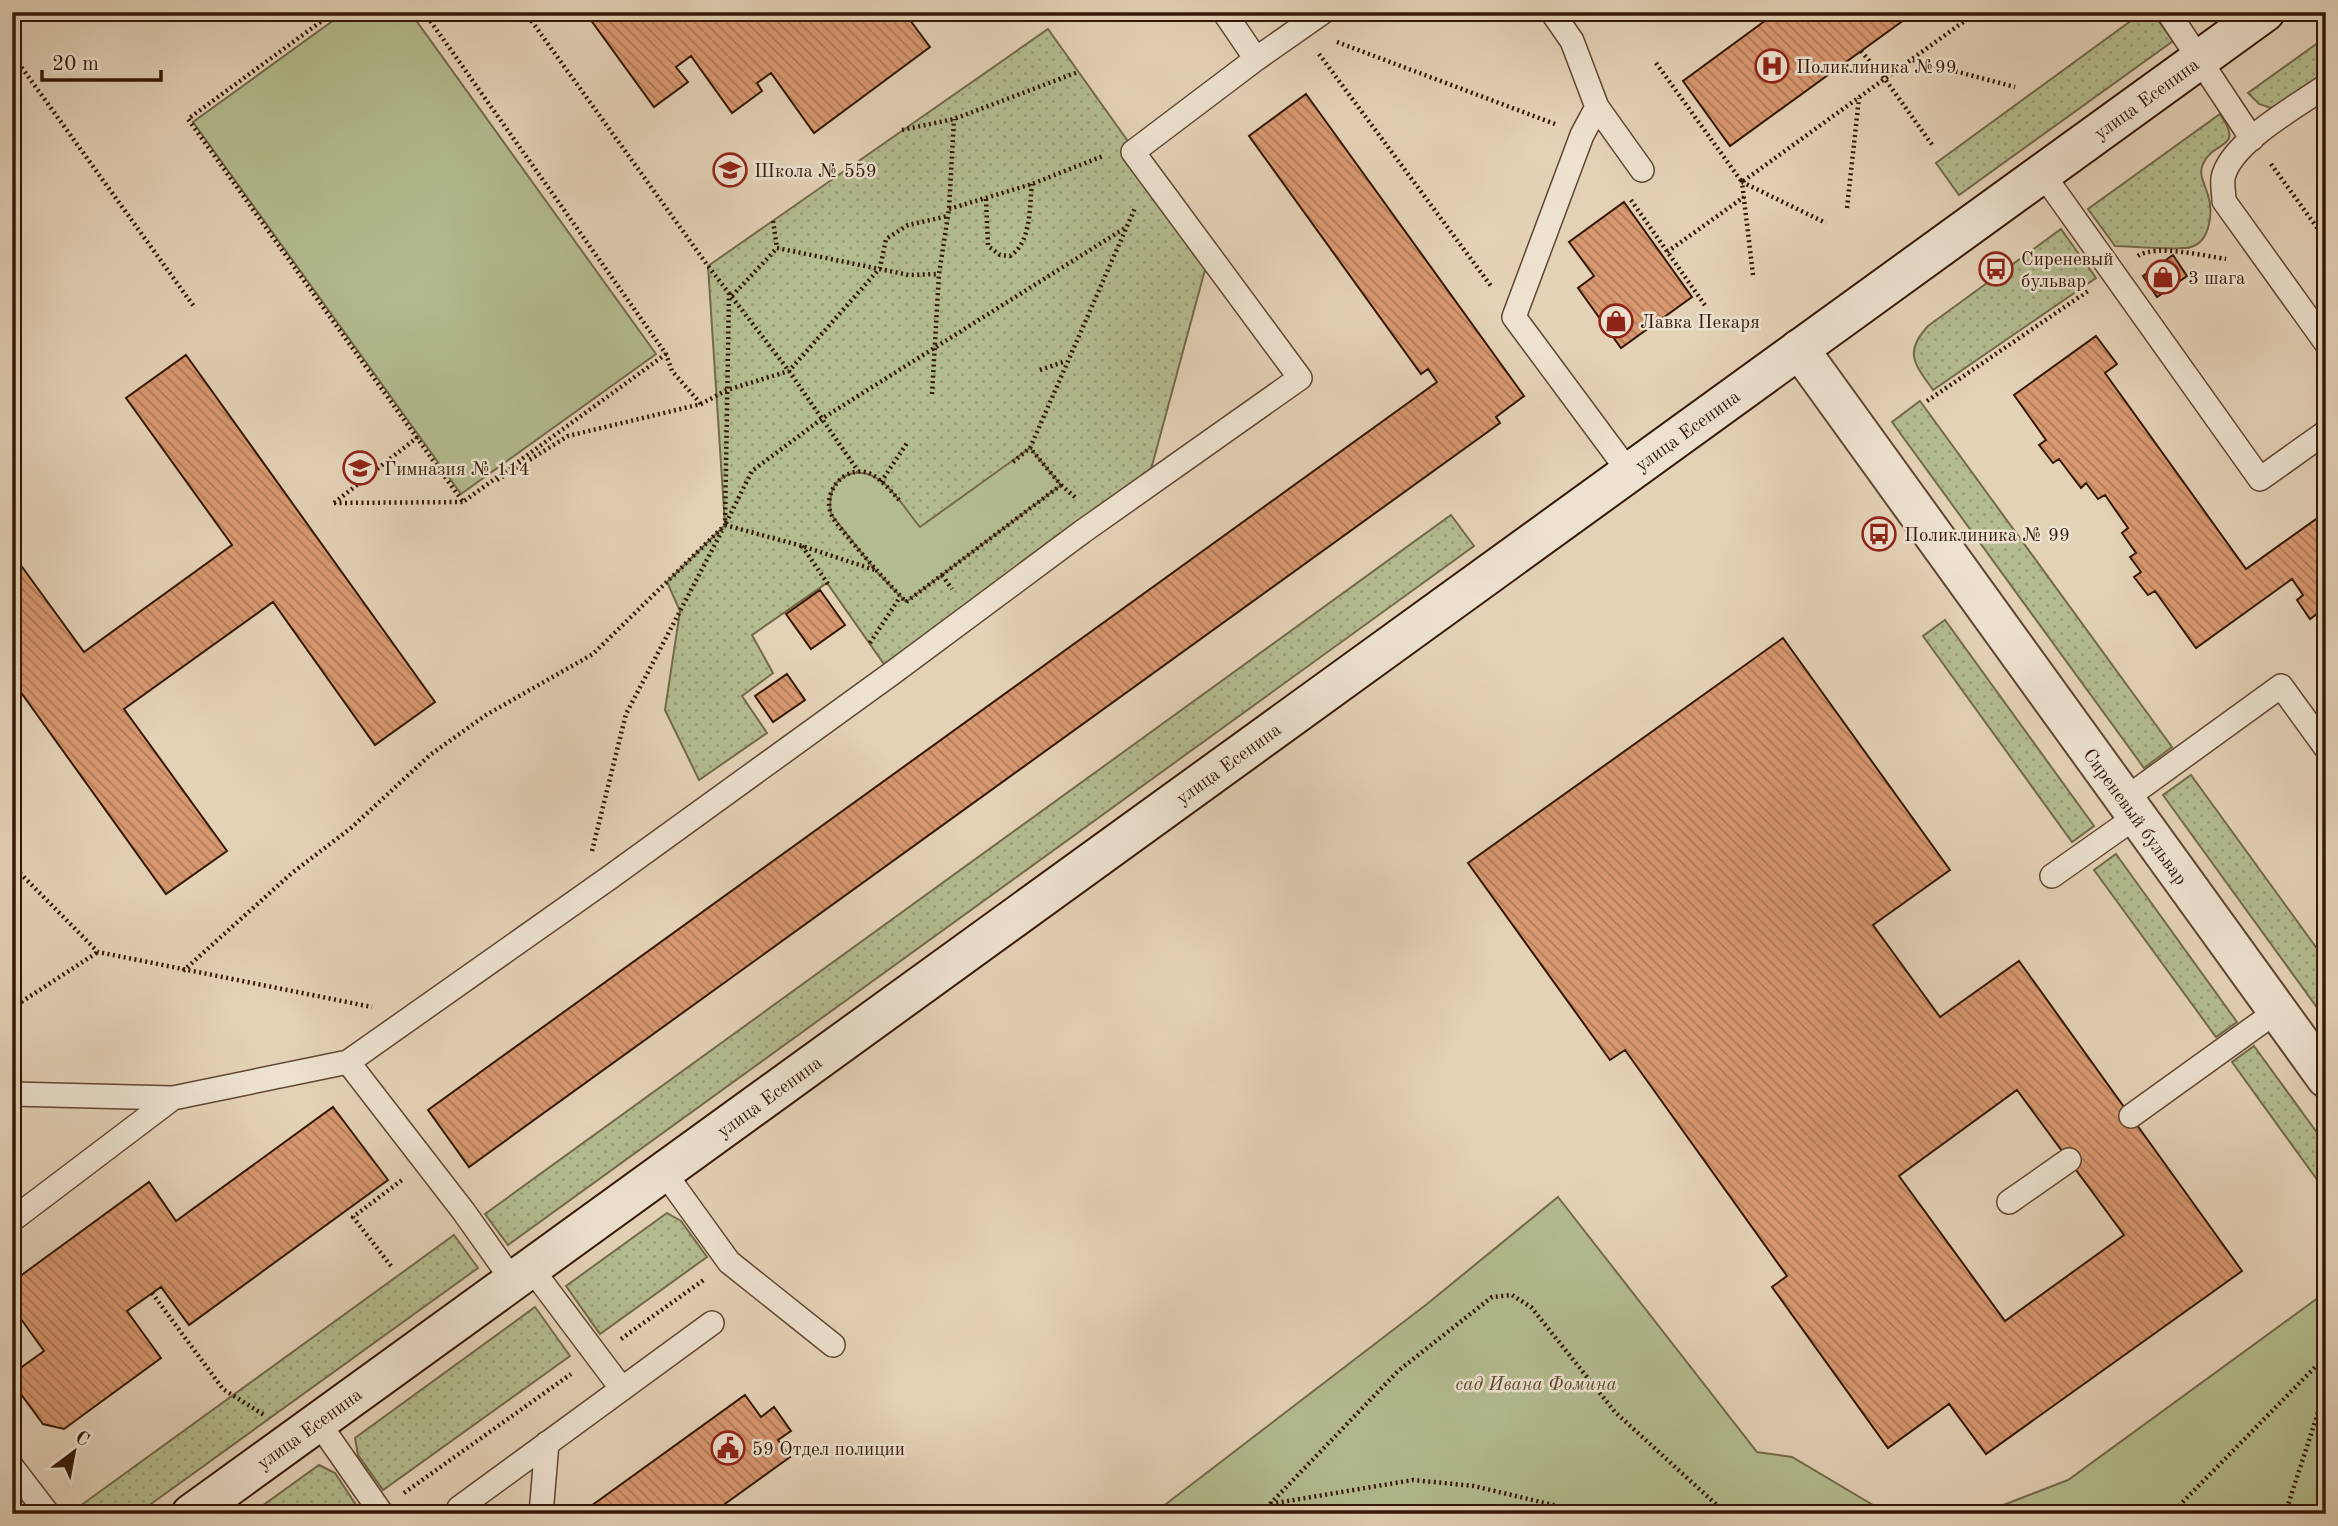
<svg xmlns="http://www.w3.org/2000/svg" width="2338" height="1526" viewBox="0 0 2338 1526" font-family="'Old Standard TT',serif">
  <defs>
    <pattern id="grass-dots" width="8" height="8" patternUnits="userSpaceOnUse" patternTransform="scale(1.75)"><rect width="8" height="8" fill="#b3bc8f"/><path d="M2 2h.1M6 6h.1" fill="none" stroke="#9ba17a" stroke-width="1.8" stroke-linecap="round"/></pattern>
    <pattern id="building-back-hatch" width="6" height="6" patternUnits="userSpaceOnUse" patternTransform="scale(1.75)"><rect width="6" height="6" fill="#d89870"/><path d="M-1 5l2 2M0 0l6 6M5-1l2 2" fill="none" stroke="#b07b5a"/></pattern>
  </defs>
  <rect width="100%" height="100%" fill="#e4d2b7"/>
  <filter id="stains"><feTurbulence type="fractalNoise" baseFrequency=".00286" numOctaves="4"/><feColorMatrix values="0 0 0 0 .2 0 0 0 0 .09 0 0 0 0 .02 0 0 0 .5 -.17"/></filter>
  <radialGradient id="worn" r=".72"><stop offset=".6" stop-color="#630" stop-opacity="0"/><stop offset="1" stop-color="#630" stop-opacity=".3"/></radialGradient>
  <path fill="url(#grass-dots)" stroke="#746a4a" stroke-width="2" d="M2143,12H2152L2173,41L1959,195L1936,163Z
    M1048,29L1209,255L1146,488L891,674L827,583L752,635L773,673L742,696L767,733L699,780L665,710L680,611L667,582L725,525L708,266Z
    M2326,37V72L2283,104L2271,108L2259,104L2248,93Z
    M2220,114C2245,150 2214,139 2203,164C2198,174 2205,185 2208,195C2213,211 2211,241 2191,247C2181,251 2129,246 2115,246L2088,209Z
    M2061,229L2096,278L1933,390C1915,364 1903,353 1928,326Z
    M1920,401L2172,747L2144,768L1892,422Z
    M1451,515L1474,546L508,1245L485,1214Z
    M1945,620L2094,826L2072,842L1923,636Z
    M2191,775L2326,961V1020L2163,795Z
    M2116,854L2237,1022L2216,1037L2094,870Z
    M2254,1046L2326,1145V1192L2232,1062Z
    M667,1213L681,1221L707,1257L600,1334L566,1286Z
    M454,1235L478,1268L137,1514H69Z
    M535,1307L570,1356L383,1490L358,1455L355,1438Z
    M319,1465L335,1473L362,1514H251Z"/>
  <path fill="#b3bc8f" stroke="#746a4a" stroke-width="2" d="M345,12H410L656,354L461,494L193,122Z
    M1030,448L1061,485L906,602L876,571L831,514C829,499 830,484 845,476C879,460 901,505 920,527Z
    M1558,1197L1757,1452L1792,1457L1888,1514H1153L1427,1304Z
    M2326,1292V1514H1980L2068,1480Z"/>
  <path fill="url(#building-back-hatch)" stroke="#341806" stroke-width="2" fill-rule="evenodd" d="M585,12H904L930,47L814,133L771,73L757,83L762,91L732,113L691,56L676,67L688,82L654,107Z
    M1777,12H1915L1730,146L1683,81Z
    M1306,94L1524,396L1496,417L1500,423L469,1167L428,1110L1437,382L1428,369L1421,374L1249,136Z
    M1624,202L1692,297L1621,348L1578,288L1594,276L1569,242Z
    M2173,255L2187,276L2157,297L2143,276Z
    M2096,336L2117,364L2105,373L2246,569L2326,512V626L2317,614L2310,619L2297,600L2303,595L2292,579L2196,648L2155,591L2148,595L2134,577L2141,572L2130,557L2136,553L2122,533L2128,528L2105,495L2098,499L2086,483L2081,488L2059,459L2053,463L2039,445L2046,440L2014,395Z
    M186,355L435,702L375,745L273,602L124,709L227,851L166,894L12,680V553L84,652L232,545L126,398Z
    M820,590L845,625L811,649L786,614Z
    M1783,638L1950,870L1873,925L1940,1017L2019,961L2242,1271L1986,1454L1949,1404L1888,1448L1772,1287L1787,1276L1625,1050L1610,1060L1468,863ZM2017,1090L2124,1235L2005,1321L1899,1176Z
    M787,674L805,700L773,722L755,696Z
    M333,1107L388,1180L189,1325L161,1287L127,1311L161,1358L64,1429L43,1424L12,1382V1374L44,1351L21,1319L12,1325V1282L149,1182L176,1221Z
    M745,1395L761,1417L774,1407L791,1431L778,1440L790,1457L711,1514H580Z"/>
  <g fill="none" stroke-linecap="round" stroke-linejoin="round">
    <defs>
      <path id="lane" d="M1224,12L1256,59
        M1552,12L1572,41L1597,107L1642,170
        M2168,12L2252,139
        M2326,86C2297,106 2230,143 2223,178C2222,185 2224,194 2224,201L2326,343
        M1597,107L1582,135L1514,317L1629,472
        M2042,173L2260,479L2326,432
        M2125,799L2281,686L2326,748
        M2052,876L2137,816
        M348,1062L464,1212L513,1281
        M12,1094L173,1098L348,1062L609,878L891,674L1082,532L1300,378L1133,152L1256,59L1323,12
        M2131,1116L2277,1011
        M664,1172L729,1262L833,1345
        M2009,1202L2069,1160
        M12,1220L173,1098
        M531,1268L622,1389
        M318,1422L382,1514
        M12,1467L48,1514
        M459,1508L712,1323
        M541,1514L547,1443"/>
      <path id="street" d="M1799,349L2326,1078"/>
      <path id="secondary" d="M191,1514L2265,12"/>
    </defs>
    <use href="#lane" stroke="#604632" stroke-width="26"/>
    <use href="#street" stroke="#604632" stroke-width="42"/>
    <use href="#secondary" stroke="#341806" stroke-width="42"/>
    <path stroke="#341806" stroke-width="4.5" stroke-dasharray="2 3.5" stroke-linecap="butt" d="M334,12L188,119L463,502L666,354
      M424,12L666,354L672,371L701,404
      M525,12L708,266L789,371L858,471
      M1337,42L1555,124
      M1861,51L1885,79L1933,146
      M12,54L195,308
      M1319,54L1491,286
      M1913,60L2015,87
      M1656,63L1742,182L1977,12
      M902,130L954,119L1078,72
      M2271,164L2326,240
      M986,199L988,246L1000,255L1010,256C1032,242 1029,207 1032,184
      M1631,200L1707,308
      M1847,208L1859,98
      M949,209L1032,184L1103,156
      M773,221L777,248
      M777,248L909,275L939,274
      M1667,252L1744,197
      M2138,256C2156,244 2205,256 2226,259
      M1753,275L1742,182L1826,223
      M732,296L777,248
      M1040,370L1066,361
      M932,394L939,274L949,209L954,119
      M1927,401L2088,291
      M1013,462L1030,448L1135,208
      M497,480L568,436L701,404L727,390L789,371L880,268L886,239L908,225L948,216
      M881,482L907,443
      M1061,485L1076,498
      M899,500C891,491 882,480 871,474C847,463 822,490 831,514C835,523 845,533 851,541C869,562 887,582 906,602L1061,485L1030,448
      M334,503L463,502
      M334,503L419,436
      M726,523L752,471L823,418L1125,228
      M725,525L802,546L875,570
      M802,546L828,584
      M942,575L952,589
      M870,643L900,597
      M592,851L626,714L722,531
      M12,865L98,952L372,1007
      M183,971L292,873L351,828L430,755L486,715L593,654L725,525L729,293
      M12,1008L98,952
      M391,1266L353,1217L402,1180
      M152,1293L223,1389L264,1415
      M621,1339L705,1279
      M404,1493L571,1374
      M1270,1504L1398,1371L1492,1297L1512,1295L1531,1307L1615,1412L1720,1508
      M1258,1514L1270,1504L1413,1480L1474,1486L1591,1514
      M1707,1514C1723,1506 1735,1505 1750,1514
      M2171,1514L2326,1356
      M2285,1514L2326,1388"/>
    <use href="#lane" stroke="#ede2d0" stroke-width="23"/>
    <use href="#street" stroke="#ede2d0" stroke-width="38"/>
    <use href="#secondary" stroke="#ede2d0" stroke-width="38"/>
  </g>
  <defs>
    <symbol id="hospital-ring" viewBox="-11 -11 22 22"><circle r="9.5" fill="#ede2d0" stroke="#8f2418" stroke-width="1.5"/><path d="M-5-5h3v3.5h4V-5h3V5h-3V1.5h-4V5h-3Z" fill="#8f2418"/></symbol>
    <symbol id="school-ring" viewBox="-11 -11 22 22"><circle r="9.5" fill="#ede2d0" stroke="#8f2418" stroke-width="1.5"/><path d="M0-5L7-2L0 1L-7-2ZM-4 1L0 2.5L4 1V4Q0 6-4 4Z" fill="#8f2418"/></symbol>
    <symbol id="bus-ring" viewBox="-11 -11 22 22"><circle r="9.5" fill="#ede2d0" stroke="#8f2418" stroke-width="1.5"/><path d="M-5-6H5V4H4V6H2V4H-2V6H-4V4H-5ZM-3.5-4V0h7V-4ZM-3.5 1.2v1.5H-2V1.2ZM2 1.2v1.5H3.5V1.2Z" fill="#8f2418"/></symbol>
    <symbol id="shop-ring" viewBox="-11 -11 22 22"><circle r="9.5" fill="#ede2d0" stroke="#8f2418" stroke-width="1.5"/><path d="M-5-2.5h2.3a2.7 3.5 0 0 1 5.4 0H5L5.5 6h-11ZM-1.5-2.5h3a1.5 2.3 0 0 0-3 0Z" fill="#8f2418"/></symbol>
    <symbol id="civic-ring" viewBox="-11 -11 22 22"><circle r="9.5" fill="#ede2d0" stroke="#8f2418" stroke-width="1.5"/><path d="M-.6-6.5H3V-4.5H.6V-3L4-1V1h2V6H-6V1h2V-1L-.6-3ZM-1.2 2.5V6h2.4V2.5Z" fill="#8f2418"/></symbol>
  </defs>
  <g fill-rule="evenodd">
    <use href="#hospital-ring" x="1753" y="47" width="38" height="38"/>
    <use href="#school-ring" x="711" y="151" width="38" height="38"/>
    <use href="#bus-ring" x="1977" y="250" width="38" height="38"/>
    <use href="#shop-ring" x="2144" y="258" width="38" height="38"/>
    <use href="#shop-ring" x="1597" y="302" width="38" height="38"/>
    <use href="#school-ring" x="341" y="449" width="38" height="38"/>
    <use href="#bus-ring" x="1860" y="515" width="38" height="38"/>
    <use href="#civic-ring" x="709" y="1429" width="38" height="38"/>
  </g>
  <g text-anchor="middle" stroke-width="5" stroke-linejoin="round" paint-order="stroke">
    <g font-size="19" fill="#341806" stroke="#ede2d0" text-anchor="start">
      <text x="1796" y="73">Поликлиника №99</text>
      <text x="754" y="177">Школа № 559</text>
      <text x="2021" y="265">Сиреневый<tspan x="2021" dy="22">бульвар</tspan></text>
      <text x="2188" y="284">3 шага</text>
      <text x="1640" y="328">Лавка Пекаря</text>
      <text x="384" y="475">Гимназия № 114</text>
      <text x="1904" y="541">Поликлиника № 99</text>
      <text x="752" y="1455">59 Отдел полиции</text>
    </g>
    <g font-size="19" fill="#341806" stroke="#ede2d0">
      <text transform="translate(2146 98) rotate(-36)" y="7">улица Есенина</text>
      <text transform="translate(1687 430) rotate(-36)" y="7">улица Есенина</text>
      <text transform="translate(1228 763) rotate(-36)" y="7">улица Есенина</text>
      <text transform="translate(2136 816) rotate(54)" y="7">Сиреневый бульвар</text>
      <text transform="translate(769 1096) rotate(-36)" y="7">улица Есенина</text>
      <text transform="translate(309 1428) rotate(-36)" y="7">улица Есенина</text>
    </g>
    <g font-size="19" font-style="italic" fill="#5a492f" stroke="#ede2d0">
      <text x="1536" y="1390">сад Ивана Фомина</text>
    </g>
  </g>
  <rect width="2338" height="1526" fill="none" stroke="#e4d2b7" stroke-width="42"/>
  <rect x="14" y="14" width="2310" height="1498" fill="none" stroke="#341806" stroke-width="3.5"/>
  <rect x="21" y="21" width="2296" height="1484" fill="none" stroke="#341806" stroke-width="2"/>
  <g transform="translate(74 1452) rotate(32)" stroke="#ede2d0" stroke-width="5" paint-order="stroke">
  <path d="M0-5L12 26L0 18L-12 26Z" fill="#341806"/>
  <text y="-10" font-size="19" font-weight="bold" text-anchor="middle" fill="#341806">С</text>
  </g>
  <path d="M42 70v10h119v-10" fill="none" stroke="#341806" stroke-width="3.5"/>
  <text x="52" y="70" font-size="21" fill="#341806" stroke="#ede2d0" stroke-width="5" paint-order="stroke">20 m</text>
  <rect width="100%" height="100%" filter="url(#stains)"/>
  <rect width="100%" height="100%" fill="url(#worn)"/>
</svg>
